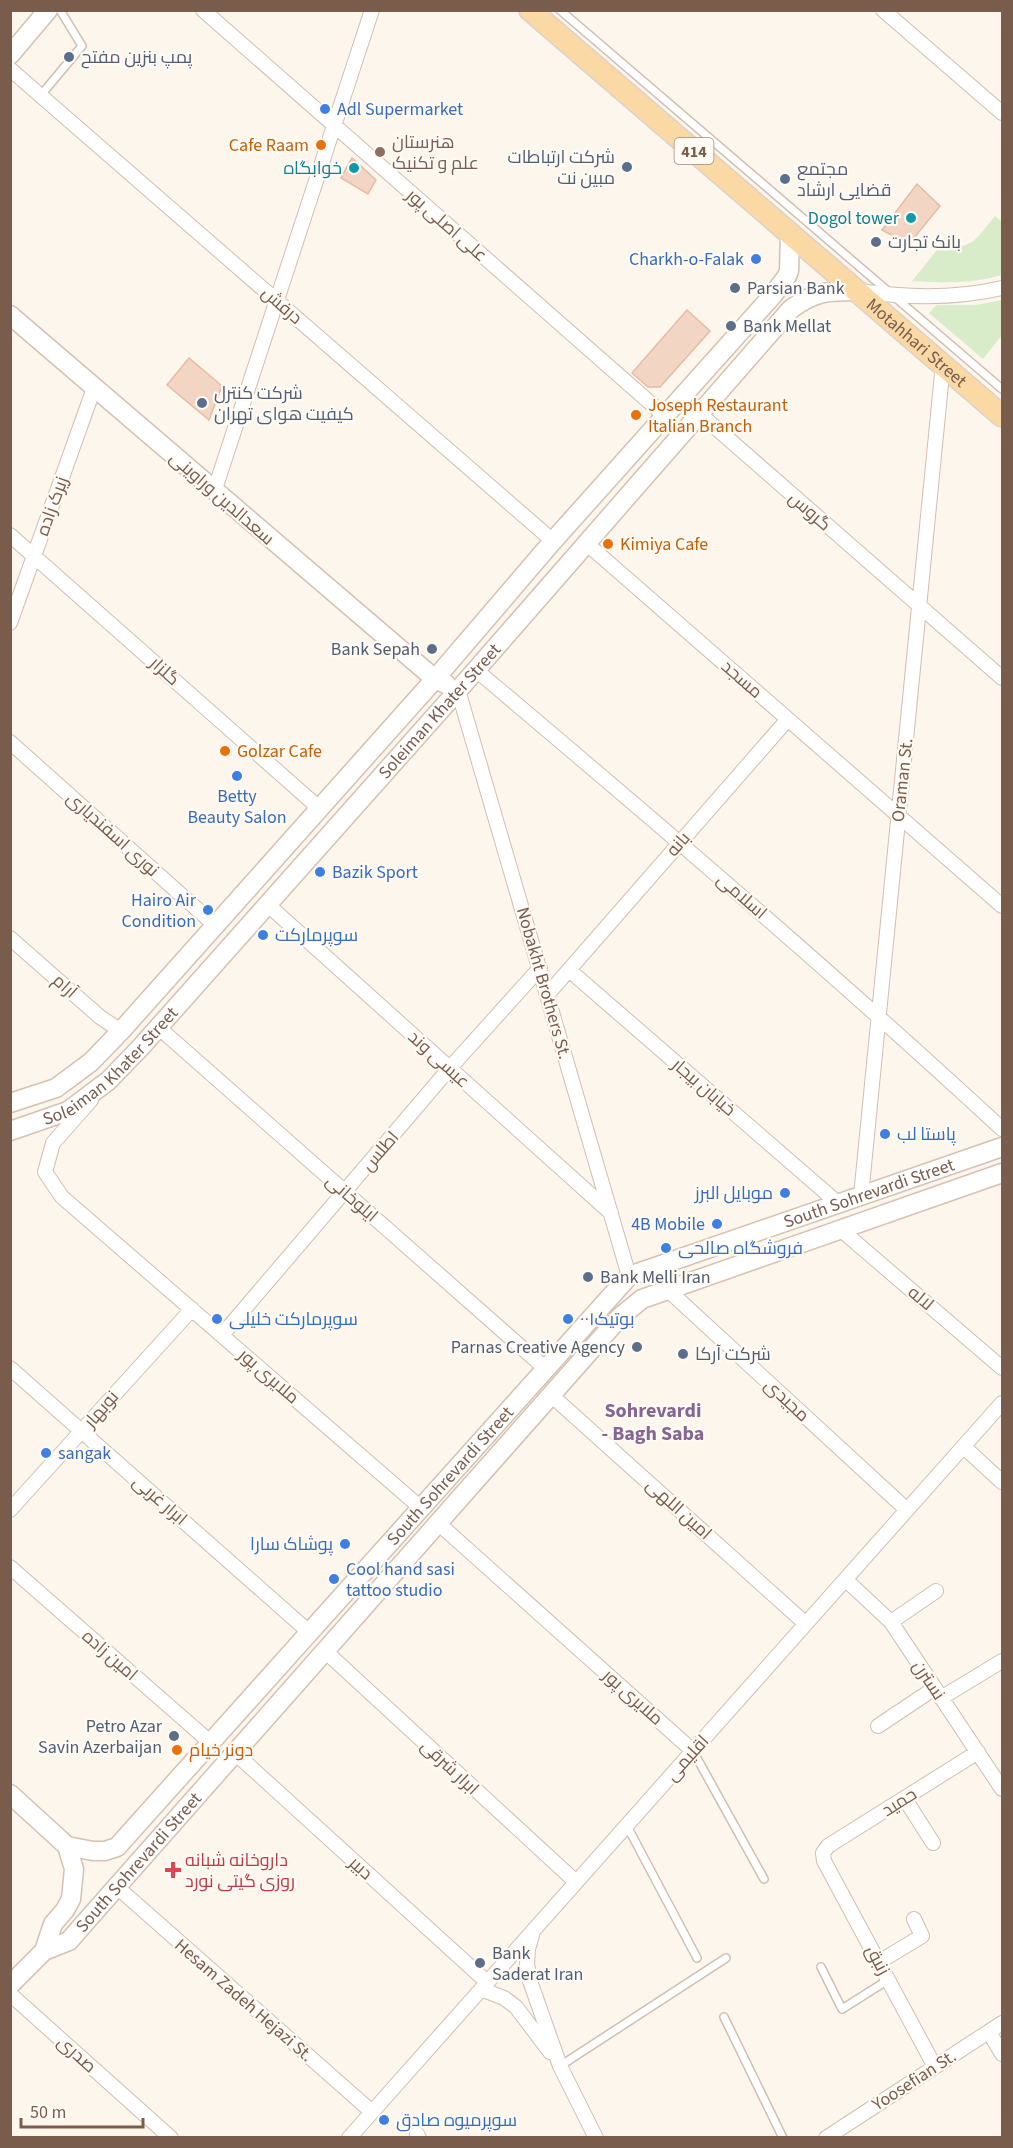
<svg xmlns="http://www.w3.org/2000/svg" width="1013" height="2148" viewBox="0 0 1013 2148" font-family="'Source Sans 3',Cairo,sans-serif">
  <rect width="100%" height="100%" fill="#fdf6ec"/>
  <path fill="#d8ecc9" d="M995,216L1002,222V275C972,284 943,283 912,281L937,250C975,246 972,244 995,216Z
    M1002,300V335L983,359L929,313L937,305H976Z"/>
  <path fill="#f3d5c3" stroke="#e6bba3" stroke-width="1.5" d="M352,158L376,180L368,194L341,178Z
    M917,184L940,206L909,244L882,230Z
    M687,310L710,331L660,387H648L632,373Z
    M189,358L222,386L209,420L167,385Z"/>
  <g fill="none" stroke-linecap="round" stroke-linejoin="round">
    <defs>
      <path id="service" d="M560,10L1002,389
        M41,95L82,46L60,10
        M693,1751L764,1879
        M627,1826L697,1958
        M821,1967L842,2009L888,1980
        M724,2017L783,2138
        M560,2066L726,1958"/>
      <path id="minor" d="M203,10L664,415
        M883,10L1002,113
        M10,69L553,541
        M860,291C907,298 955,299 1002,288
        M700,414L1002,678
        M214,492L372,10
        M10,535L319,808
        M586,543L1002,906
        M10,623L94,388
        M476,670C654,820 831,971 1002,1129
        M458,690L629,1276
        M10,742L216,926
        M267,904L611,1213
        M10,938L100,1017L121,1031
        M569,970L839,1204
        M547,995L788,719
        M158,1027L546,1369
        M91,1100L53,1143L45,1172L62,1197L421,1508
        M861,1196L943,364
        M840,1229L1002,1368
        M668,1290L907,1510
        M222,1335L449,1069L540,968
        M10,1368L309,1632
        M551,1395L806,1624
        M964,1447L1002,1482
        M10,1510L192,1309
        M438,1523L693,1751
        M10,1567L210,1742
        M846,1580L891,1622L1002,1789
        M891,1622L936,1591
        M325,1651L576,1882
        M941,1698L1002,1661
        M878,1726L935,1688
        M235,1753L487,1982
        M905,1799L933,1843
        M117,1887L372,2112
        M532,1935L528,1949L527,1964L530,1981L560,2066L596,2138
        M879,1962L922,1936L914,1919
        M481,1989L504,1998L516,2007L550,2052
        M10,1994L171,2138
        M989,2032L1002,2054
        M935,2067L824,1861L823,1853L828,1846L978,1752
        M417,2134L419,2138
        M349,2138L1002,1403
        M826,2138L1002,2023"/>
      <g id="secondary">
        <path d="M10,55L48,10"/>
        <path d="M10,315L435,679L446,684"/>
        <path d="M10,1103L56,1088L91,1062L121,1031L435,679L553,541L773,295L787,276L789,271L790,233"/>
        <path id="s1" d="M10,1131L68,1111L108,1081L140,1048L476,670L791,309C815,291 829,291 857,291"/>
        <path id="s2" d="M10,1794L67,1846L93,1851H105L117,1847L629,1276L1002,1147"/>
        <path d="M44,1951L53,1924L65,1910L71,1899L74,1869L67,1846"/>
        <path id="s3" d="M10,1985L44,1951L69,1941L82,1926L620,1317L642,1299L1002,1173"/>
      </g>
      <g id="primary">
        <path id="s4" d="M530,10L1002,416"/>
      </g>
    </defs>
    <use href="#service" stroke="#d1beb0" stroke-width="10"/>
    <use href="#minor" stroke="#d1beb0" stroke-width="16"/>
    <use href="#secondary" stroke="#d6c0b0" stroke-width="21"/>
    <use href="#primary" stroke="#dad1cd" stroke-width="24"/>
    <use href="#service" stroke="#fff" stroke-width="7"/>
    <use href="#minor" stroke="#fff" stroke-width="14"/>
    <use href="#secondary" stroke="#fff" stroke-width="18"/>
    <use href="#primary" stroke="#fbd9a5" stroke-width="21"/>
  </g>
  <g fill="#5c6f8a" stroke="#fffaf3" stroke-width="2">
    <circle cx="69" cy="57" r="6"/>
    <circle cx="627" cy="167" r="6"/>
    <circle cx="785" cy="179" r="6"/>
    <circle cx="876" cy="242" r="6"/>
    <circle cx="735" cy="288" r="6"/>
    <circle cx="731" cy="326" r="6"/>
    <circle cx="202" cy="403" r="6"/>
    <circle cx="432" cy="649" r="6"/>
    <circle cx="588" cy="1277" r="6"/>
    <circle cx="637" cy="1347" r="6"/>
    <circle cx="683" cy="1354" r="6"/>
    <circle cx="174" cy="1736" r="6"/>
    <circle cx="480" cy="1963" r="6"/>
  </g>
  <g fill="#3f7fe0" stroke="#fffaf3" stroke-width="2">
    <circle cx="325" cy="109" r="6"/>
    <circle cx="756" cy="259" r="6"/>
    <circle cx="237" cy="776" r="6"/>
    <circle cx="320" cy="872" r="6"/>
    <circle cx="208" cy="910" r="6"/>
    <circle cx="263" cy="935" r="6"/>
    <circle cx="885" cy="1134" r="6"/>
    <circle cx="785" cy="1193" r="6"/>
    <circle cx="717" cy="1224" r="6"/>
    <circle cx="666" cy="1248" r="6"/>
    <circle cx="217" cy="1319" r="6"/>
    <circle cx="568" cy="1319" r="6"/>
    <circle cx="46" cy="1453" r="6"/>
    <circle cx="345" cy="1544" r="6"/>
    <circle cx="334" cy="1579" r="6"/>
    <circle cx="384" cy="2120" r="6"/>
  </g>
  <g fill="#e8710a" stroke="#fffaf3" stroke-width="2">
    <circle cx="321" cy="145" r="6"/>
    <circle cx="636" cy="415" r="6"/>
    <circle cx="608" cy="544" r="6"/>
    <circle cx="225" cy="751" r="6"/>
    <circle cx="177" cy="1750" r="6"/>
  </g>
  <circle fill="#8d6e63" stroke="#fffaf3" stroke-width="2" cx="380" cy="152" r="6"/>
  <g fill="#0f9aa8" stroke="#fffaf3" stroke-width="2">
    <circle cx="354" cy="168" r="6"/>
    <circle cx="911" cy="218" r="6"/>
  </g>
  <path fill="#e0444e" stroke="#fffaf3" stroke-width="2" d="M170 1861h6v6h6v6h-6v6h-6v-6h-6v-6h6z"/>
  <g text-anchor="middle" stroke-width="4.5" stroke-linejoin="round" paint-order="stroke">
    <rect fill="#fffaf3" stroke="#a28b7f" stroke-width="1.5" x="674.5" y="138" width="39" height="26" rx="4.5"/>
    <g font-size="16" font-weight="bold" fill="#7a5c4d">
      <text x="694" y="157">414</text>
    </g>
    <g font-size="18" fill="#4e5e75" stroke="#fffaf3" text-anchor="start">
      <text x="81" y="63">پمپ بنزین مفتح</text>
      <text x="615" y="163" text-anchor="end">شرکت ارتباطات<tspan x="615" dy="21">مبین نت</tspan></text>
      <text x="797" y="175">مجتمع<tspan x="797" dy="21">قضایی ارشاد</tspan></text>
      <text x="888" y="248">بانک تجارت</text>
      <text x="747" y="294">Parsian Bank</text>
      <text x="743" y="332">Bank Mellat</text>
      <text x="214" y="399">شرکت کنترل<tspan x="214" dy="21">کیفیت هوای تهران</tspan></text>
      <text x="420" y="655" text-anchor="end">Bank Sepah</text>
      <text x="600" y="1283">Bank Melli Iran</text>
      <text x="625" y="1353" text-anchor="end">Parnas Creative Agency</text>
      <text x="695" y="1360">شرکت آرکا</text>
      <text x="162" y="1732" text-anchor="end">Petro Azar<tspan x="162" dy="21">Savin Azerbaijan</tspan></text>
      <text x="492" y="1959">Bank<tspan x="492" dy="21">Saderat Iran</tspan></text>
    </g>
    <g font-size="18" fill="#366cbe" stroke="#fffaf3" text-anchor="start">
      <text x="337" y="115">Adl Supermarket</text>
      <text x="744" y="265" text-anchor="end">Charkh-o-Falak</text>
      <text x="237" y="802" text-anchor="middle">Betty<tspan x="237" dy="21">Beauty Salon</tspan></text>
      <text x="332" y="878">Bazik Sport</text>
      <text x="196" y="906" text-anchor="end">Hairo Air<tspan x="196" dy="21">Condition</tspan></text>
      <text x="275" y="941">سوپرمارکت</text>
      <text x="897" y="1140">پاستا لب</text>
      <text x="773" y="1199" text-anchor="end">موبایل البرز</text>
      <text x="705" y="1230" text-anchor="end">4B Mobile</text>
      <text x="678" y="1254">فروشگاه صالحی</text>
      <text x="229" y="1325">سوپرمارکت خلیلی</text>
      <text x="580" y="1325">بوتیک۰۰۱</text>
      <text x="58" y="1459">sangak</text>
      <text x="333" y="1550" text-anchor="end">پوشاک سارا</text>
      <text x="346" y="1575">Cool hand sasi<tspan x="346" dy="21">tattoo studio</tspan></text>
      <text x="396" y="2126">سوپرمیوه صادق</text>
    </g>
    <g font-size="18" fill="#785e54" stroke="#fffaf3" text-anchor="start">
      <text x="392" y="148">هنرستان<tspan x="392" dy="21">علم و تکنیک</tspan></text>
    </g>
    <g font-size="18" fill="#c56008" stroke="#fffaf3" text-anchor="start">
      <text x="309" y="151" text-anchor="end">Cafe Raam</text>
      <text x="648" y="411">Joseph Restaurant<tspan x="648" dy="21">Italian Branch</tspan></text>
      <text x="620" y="550">Kimiya Cafe</text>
      <text x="237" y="757">Golzar Cafe</text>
      <text x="189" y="1756">دونر خیام</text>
    </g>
    <g font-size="18" fill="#0d838f" stroke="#fffaf3" text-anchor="end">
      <text x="342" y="174">خوابگاه</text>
      <text x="899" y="224">Dogol tower</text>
    </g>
    <g font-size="18" fill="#7a5c4d" stroke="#fffaf3">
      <text transform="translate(447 225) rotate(41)" y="6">علی اصلی پور</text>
      <text transform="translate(282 305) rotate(41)" y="6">درفش</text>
      <text dy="6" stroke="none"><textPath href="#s4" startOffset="510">Motahhari Street</textPath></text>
      <text transform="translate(222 498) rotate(41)" y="6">سعدالدین وراوینی</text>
      <text transform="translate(52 506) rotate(-70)" y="6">زیرک زاده</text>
      <text transform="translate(810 511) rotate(41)" y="6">گروس</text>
      <text transform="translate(165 671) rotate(42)" y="6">گلزار</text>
      <text transform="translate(742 679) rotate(41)" y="6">مسجد</text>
      <text dy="6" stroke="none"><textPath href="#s1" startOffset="608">Soleiman Khater Street</textPath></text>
      <text transform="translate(902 780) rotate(-84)" y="6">Oraman St.</text>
      <text transform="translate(113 834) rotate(42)" y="6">نوری اسفندیاری</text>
      <text transform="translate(678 844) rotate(-49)" y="6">بانه</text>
      <text transform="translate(742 896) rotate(41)" y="6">اسلامی</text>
      <text transform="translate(544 983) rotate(74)" y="6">Nobakht Brothers St.</text>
      <text transform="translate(65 986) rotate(42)" y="6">آرام</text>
      <text transform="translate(439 1059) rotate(42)" y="6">عیسی وند</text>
      <text dy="6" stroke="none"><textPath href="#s1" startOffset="122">Soleiman Khater Street</textPath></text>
      <text transform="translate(704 1087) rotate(41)" y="6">خیابان بیجار</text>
      <text transform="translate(380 1151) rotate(-49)" y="6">اطلس</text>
      <text dy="6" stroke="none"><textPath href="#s2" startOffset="1149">South Sohrevardi Street</textPath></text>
      <text transform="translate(352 1198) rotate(41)" y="6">ایلوخانی</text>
      <text transform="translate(921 1298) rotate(40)" y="6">لاله</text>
      <text transform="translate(269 1376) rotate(41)" y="6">ملایری پور</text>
      <text transform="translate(787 1400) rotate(43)" y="6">مجیدی</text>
      <text transform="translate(101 1409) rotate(-49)" y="6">نوبهار</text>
      <text dy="6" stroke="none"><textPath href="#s2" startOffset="627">South Sohrevardi Street</textPath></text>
      <text transform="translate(160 1500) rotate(41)" y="6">ابرار غربی</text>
      <text transform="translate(679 1509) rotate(42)" y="6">امین اللهی</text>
      <text transform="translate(110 1655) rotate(41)" y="6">امین زاده</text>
      <text transform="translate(929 1680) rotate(56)" y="6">نسترن</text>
      <text transform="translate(633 1697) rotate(42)" y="6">ملایری پور</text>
      <text transform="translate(687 1758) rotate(-48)" y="6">اقلیمی</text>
      <text transform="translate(450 1767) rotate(43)" y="6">ابرار شرقی</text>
      <text transform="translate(899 1802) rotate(-32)" y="6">حمید</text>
      <text dy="6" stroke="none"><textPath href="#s3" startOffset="180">South Sohrevardi Street</textPath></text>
      <text transform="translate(361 1868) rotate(42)" y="6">دبیر</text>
      <text transform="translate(878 1960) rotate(62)" y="6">زنبق</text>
      <text transform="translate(244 2000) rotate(41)" y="6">Hesam Zadeh Hejazi St.</text>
      <text transform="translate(77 2054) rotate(42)" y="6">صدری</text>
      <text transform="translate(914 2080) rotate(-33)" y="6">Yoosefian St.</text>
    </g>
    <g font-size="18" fill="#be3a42" stroke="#fffaf3" text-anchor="start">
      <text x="185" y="1866">داروخانه شبانه<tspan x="185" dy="21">روزی گیتی نورد</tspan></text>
    </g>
    <g font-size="20" font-weight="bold" fill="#846695" stroke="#fffaf3">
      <text x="653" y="1417">Sohrevardi<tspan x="653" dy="23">- Bagh Saba</tspan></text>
    </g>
  </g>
  <rect width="1013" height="2148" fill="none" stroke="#7a5c4d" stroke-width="24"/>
  <path d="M21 2118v9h122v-9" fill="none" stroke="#7a5c4d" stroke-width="3"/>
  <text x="30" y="2118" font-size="18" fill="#7a5c4d" stroke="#fffaf3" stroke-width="4.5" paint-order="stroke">50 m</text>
</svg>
